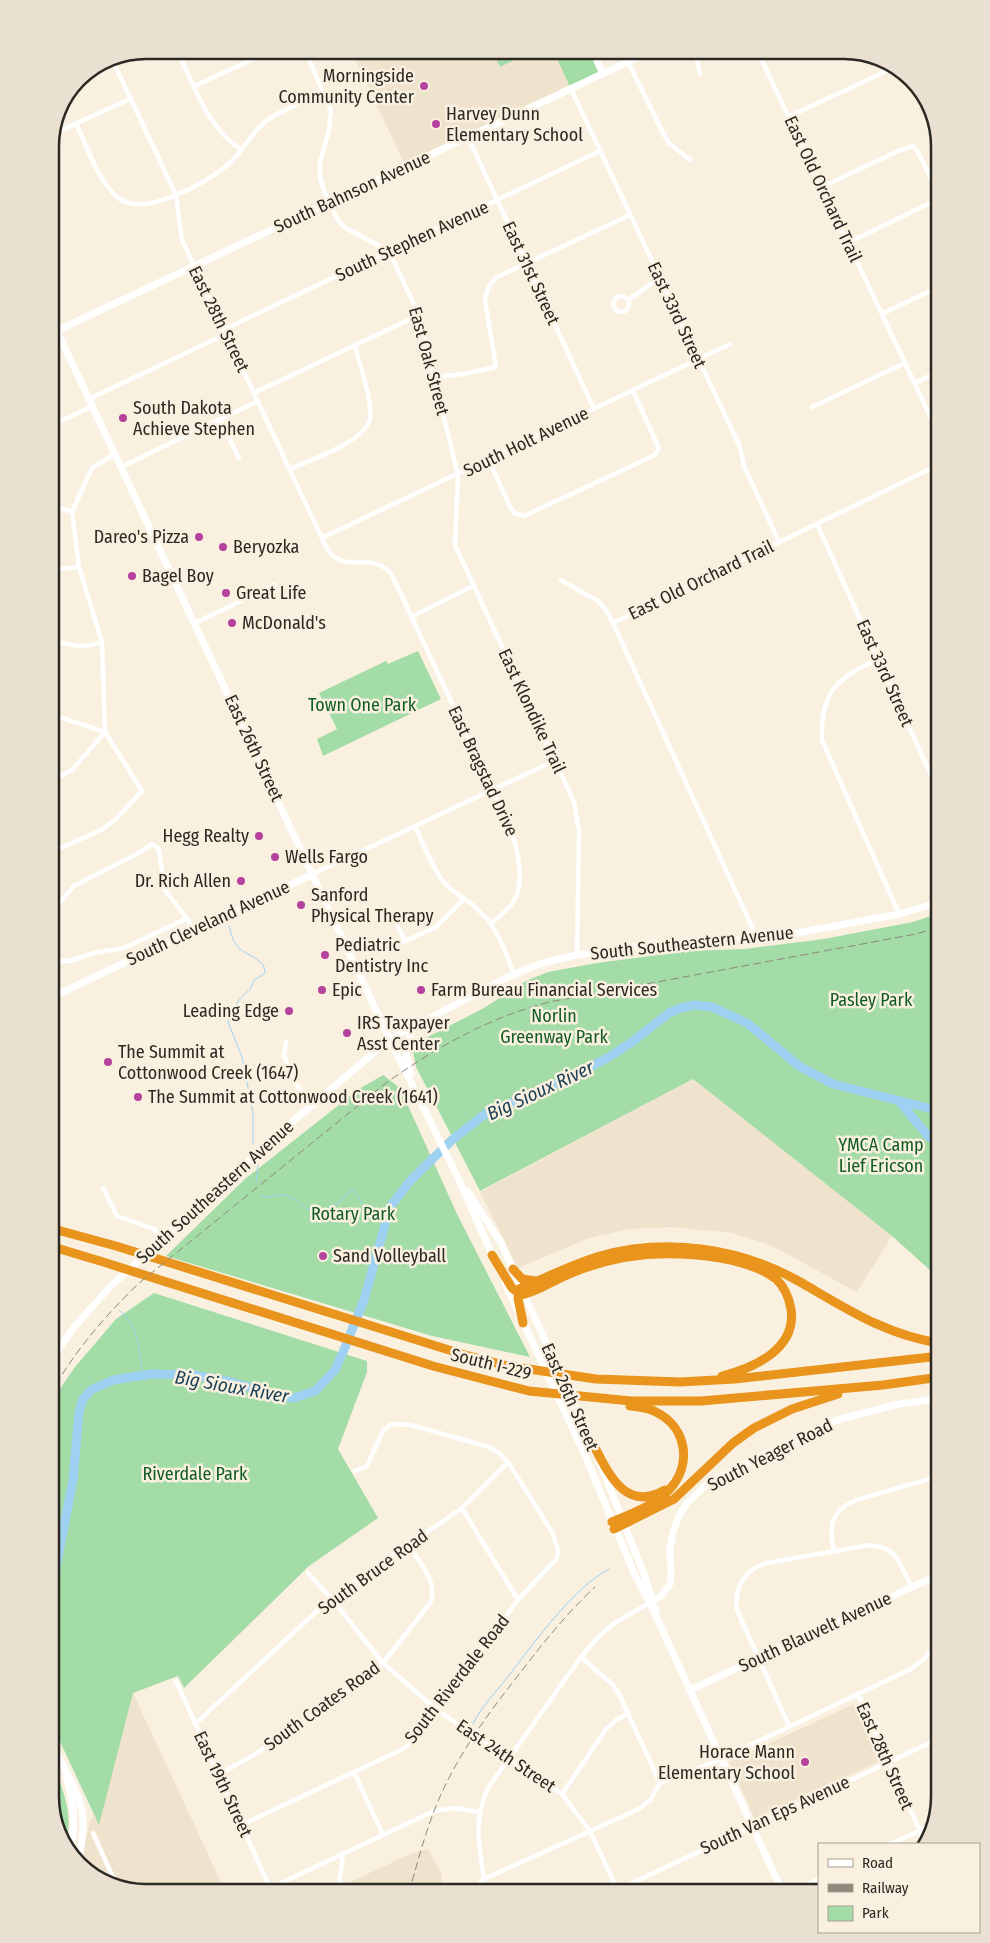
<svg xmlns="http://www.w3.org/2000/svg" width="990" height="1943" viewBox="0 0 990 1943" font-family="'Fira Sans Condensed',sans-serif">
  <rect width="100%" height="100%" fill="#f9f0e0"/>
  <path fill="#efe3cd" d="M351,50H492L500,67L535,50H553L570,85L404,163Z
    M693,1079L892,1236L857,1292L770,1245L732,1233L671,1227L631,1229L589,1238L518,1268L480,1192Z
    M133,1693L226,1893H140L88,1873L79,1862L90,1821L94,1815L99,1824Z
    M854,1704L880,1761L755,1819L729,1762Z
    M428,1849L442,1874L440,1893H342V1886L410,1854Z"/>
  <path fill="#a3dca6" d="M492,50H535L500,67Z
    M553,50H591L603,74L571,89Z
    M418,651L441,699L323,756L317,739L337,729L319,693L386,661L388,664Z
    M940,913V1279L892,1236L693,1079L480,1191L416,1067L413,1051L418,1042L484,1008L526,981L548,972L597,963L688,951L745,949L824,939L913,922Z
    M383,1075L400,1088L457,1214L530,1357L432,1336L166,1256L245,1179L359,1089Z
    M154,1293L367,1361V1372L338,1449L378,1518L309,1566L184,1688L178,1676L133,1693L99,1825L50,1720V1406L55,1396L75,1367L116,1319Z
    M50,1757C62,1788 74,1811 66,1845C47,1821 50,1787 50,1757Z"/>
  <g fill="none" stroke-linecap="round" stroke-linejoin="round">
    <path stroke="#9fd1f2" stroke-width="1" d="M229,926C231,934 233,942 239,948C248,957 265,958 265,973L254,980L251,988L239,1000L232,1011L228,1022L242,1057L253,1113V1144
      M256,1182L258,1164
      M260,1194C267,1201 273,1194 282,1195C290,1196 297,1200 303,1206C312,1215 335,1208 343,1199C346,1196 346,1193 350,1190L353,1191L363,1204L387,1216
      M119,1310C138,1324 141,1353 142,1375
      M473,1724C481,1707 496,1692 507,1678C533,1644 573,1588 609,1569"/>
    <path stroke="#9fd1f2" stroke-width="9" d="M899,1101L928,1136L940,1145
      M50,1599L73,1480L79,1412L83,1399L91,1390L113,1380L152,1374L194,1375L231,1382L279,1396L294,1398L315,1391L335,1370L343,1352L364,1300L390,1207L410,1181L453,1139L489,1111L532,1095L579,1073L609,1057L632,1042L669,1013L681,1008L694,1005L712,1007L747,1023L799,1066L833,1084L940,1111"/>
    <path stroke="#fff" stroke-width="4.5" d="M177,50C194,85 207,127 241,150
      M305,50L331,111L329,130L320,162V177L323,188L337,219L344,227L389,251L419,315L458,475L455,545L574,802L579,831L577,955
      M695,50L700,74
      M757,50L940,437
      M111,57L176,195L182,240L327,549C346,576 372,549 392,575L508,823C517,844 527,884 512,904C507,911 498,917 492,923
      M628,62L663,133L669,143L690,160
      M195,86L272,50
      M571,89L740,447L744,466L779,542
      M788,117L895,67
      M76,123C87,147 97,178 116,196C142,221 211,181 232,161C244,149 252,132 266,121C283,109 305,101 324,93
      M53,134L130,99
      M468,137L594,409
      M822,187L898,151L913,146L918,152L940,197
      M848,243L940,198
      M613 304a8 8 0 1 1 16 0a8 8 0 1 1-16 0Z
      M628,300L660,278
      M882,314L940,286
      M223,330L600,151
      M435,377L463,374L496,367L485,300C487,290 489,284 497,277L630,215
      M915,383L940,371
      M254,393L419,315
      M89,399L226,334
      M812,407L905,363
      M220,420L239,458
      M50,426L93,406
      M489,460L510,507L514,513L524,516L653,456L658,451V446L633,391
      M121,467L258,401
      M290,469C310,460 366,442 370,418C373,401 359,364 355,345
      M72,512L92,468L115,454
      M817,524L940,795
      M322,538L730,344
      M50,570L79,567
      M561,580L598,601L606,610L613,623
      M411,617L473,586
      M195,623L274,585
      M50,640C69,645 83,649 102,642
      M878,659C837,679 820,691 822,740L899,914
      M50,782L72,770L105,732L50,714
      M415,826C423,844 431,865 443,881C451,892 463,897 473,905C497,925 503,946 514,974
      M50,853L103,829L116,819L142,791L105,732L102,642L79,567L72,512L50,505
      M313,874L556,760
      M50,913L74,886L135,855L152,844L158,848L159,852L165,890L188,920L193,930
      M391,915L405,940
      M757,938L613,623L940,464
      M383,951L436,927L464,899
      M50,961H70L94,953L124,948L186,919
      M286,1042L284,1056L296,1083L309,1107
      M103,1188L117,1216L154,1229L164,1238
      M462,1508L518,1600
      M834,1551C828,1524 831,1510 859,1499L940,1476
      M308,1573L331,1598L383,1663L437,1710L562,1794L590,1831L619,1893
      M581,1657L613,1685L619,1694L660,1783
      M176,1681L270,1888
      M858,1694L926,1844
      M195,1724L331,1598L462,1508L508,1462
      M789,1726L737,1610C734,1587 745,1569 767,1563L870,1545L881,1547L888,1550L897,1558L912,1587
      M354,1772L383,1835
      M218,1775L252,1756L365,1679L383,1663L430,1603C439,1583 420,1563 409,1546
      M562,1794L606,1729L616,1720L629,1713
      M241,1825L401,1750L414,1741L518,1600L557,1558L558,1550L552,1532L508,1462L498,1452L489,1447L411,1425L396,1424L390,1425L383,1431L367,1466L355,1471
      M93,1833L116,1884
      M890,1844L932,1825
      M484,1879C479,1844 473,1822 488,1788L581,1657L599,1636L616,1622L648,1604
      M260,1893L434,1811L454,1808L479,1812
      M338,1893L343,1853
      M469,1893L484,1879L639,1809L651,1799L660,1783L721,1759L911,1669L923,1660L940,1641
      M611,1893L940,1738
      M789,1893L819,1879"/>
    <path stroke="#fff" stroke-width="7" d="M592,50L603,74
      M50,316L390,1040L459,1180L494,1259
      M50,334L653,50
      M50,998L313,874
      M411,1073L406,1054L412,1027
      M468,1192L501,1243L593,1446
      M505,1283L584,1453L635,1575L655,1614L783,1893
      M50,1361L75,1326L110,1287L279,1133L376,1051L398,1035L508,977L542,963L577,955L651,944L733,940L797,933L899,914L940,902
      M600,1463L644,1574L656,1612
      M651,1602L661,1596L670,1584L671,1576L670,1548L673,1532L679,1516L687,1503L708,1483L812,1431L841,1419L894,1405L940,1398
      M690,1690L940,1574
      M50,1740C73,1788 93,1804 78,1860
      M66,1775C73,1801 77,1823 70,1850"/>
    <path stroke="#e8941d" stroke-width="9" d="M50,1228L116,1246L465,1355L508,1366L596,1379L680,1382L735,1379L940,1356
      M50,1246L100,1261L433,1366L529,1391L631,1401H701L883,1385L940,1377
      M492,1255L512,1288L521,1295C537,1292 552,1281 567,1275C603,1259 642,1252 681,1254C710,1255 753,1261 776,1279C785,1287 789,1298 791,1309C797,1349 754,1368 722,1376
      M513,1269L522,1279L536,1281
      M523,1323L518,1298L519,1289C546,1278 572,1264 600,1256C667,1237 741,1248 802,1283C847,1309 888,1336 940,1343
      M592,1442C607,1470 624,1514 665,1490
      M612,1522C631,1514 654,1506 669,1490C692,1466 688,1428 656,1412C649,1408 639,1407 630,1406
      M614,1529L674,1499L733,1443L754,1428L792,1409L838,1394"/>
    <path stroke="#8e887d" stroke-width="1" stroke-dasharray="8 4" stroke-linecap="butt" d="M50,1395C73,1353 104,1317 138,1284L386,1083C437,1047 488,1018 549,1002L916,934L940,927
      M409,1893C419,1857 428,1821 444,1788C464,1746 491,1710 520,1673C543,1643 567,1613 595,1587"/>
  </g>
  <g fill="#b5429c" stroke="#f9f0e0" stroke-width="2">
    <circle cx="424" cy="86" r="5"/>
    <circle cx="436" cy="124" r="5"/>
    <circle cx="123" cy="418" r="5"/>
    <circle cx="199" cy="537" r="5"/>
    <circle cx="223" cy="547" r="5"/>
    <circle cx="132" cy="576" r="5"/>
    <circle cx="226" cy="593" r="5"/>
    <circle cx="232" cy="623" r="5"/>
    <circle cx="259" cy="836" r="5"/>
    <circle cx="275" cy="857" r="5"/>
    <circle cx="241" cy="881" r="5"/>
    <circle cx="301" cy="905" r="5"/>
    <circle cx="325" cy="955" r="5"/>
    <circle cx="322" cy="990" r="5"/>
    <circle cx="421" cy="990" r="5"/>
    <circle cx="289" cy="1011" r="5"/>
    <circle cx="347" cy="1033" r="5"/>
    <circle cx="108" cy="1062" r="5"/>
    <circle cx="138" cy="1097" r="5"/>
    <circle cx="323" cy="1256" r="5"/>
    <circle cx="805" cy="1762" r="5"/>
  </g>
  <g text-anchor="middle" stroke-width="5" stroke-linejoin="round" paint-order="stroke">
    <g font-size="18" fill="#2c2923" stroke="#f9f0e0" text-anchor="start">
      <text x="414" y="82" text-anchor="end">Morningside<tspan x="414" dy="21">Community Center</tspan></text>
      <text x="446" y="120">Harvey Dunn<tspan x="446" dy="21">Elementary School</tspan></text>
      <text x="133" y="414">South Dakota<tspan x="133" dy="21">Achieve Stephen</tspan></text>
      <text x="189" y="543" text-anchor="end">Dareo's Pizza</text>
      <text x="233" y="553">Beryozka</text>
      <text x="142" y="582">Bagel Boy</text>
      <text x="236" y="599">Great Life</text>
      <text x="242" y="629">McDonald's</text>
      <text x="249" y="842" text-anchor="end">Hegg Realty</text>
      <text x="285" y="863">Wells Fargo</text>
      <text x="231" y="887" text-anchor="end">Dr. Rich Allen</text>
      <text x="311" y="901">Sanford<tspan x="311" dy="21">Physical Therapy</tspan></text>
      <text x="335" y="951">Pediatric<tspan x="335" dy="21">Dentistry Inc</tspan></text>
      <text x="332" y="996">Epic</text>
      <text x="431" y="996">Farm Bureau Financial Services</text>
      <text x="279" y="1017" text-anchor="end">Leading Edge</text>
      <text x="357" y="1029">IRS Taxpayer<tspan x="357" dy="21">Asst Center</tspan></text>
      <text x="118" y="1058">The Summit at<tspan x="118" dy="21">Cottonwood Creek (1647)</tspan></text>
      <text x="148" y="1103">The Summit at Cottonwood Creek (1641)</text>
      <text x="333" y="1262">Sand Volleyball</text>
      <text x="795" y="1758" text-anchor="end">Horace Mann<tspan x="795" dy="21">Elementary School</tspan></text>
    </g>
    <g font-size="18" fill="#2c2923" stroke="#f9f0e0">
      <text transform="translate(823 189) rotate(65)" y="6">East Old Orchard Trail</text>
      <text transform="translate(352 192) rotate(-25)" y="6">South Bahnson Avenue</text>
      <text transform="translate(412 241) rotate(-25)" y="6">South Stephen Avenue</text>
      <text transform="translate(531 273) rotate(65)" y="6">East 31st Street</text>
      <text transform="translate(677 315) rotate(65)" y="6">East 33rd Street</text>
      <text transform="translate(219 319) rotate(64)" y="6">East 28th Street</text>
      <text transform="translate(429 361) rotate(75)" y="6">East Oak Street</text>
      <text transform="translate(526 442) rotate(-26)" y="6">South Holt Avenue</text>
      <text transform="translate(701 580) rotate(-26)" y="6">East Old Orchard Trail</text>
      <text transform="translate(885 673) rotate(66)" y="6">East 33rd Street</text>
      <text transform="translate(532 711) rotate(65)" y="6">East Klondike Trail</text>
      <text transform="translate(254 748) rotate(65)" y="6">East 26th Street</text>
      <text transform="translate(483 771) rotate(65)" y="6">East Bragstad Drive</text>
      <text transform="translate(208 923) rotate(-25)" y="6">South Cleveland Avenue</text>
      <text transform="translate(692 943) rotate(-6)" y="6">South Southeastern Avenue</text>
      <text transform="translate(215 1192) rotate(-42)" y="6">South Southeastern Avenue</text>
      <text transform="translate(491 1364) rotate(14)" y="6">South I-229</text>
      <text transform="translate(570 1397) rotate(66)" y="6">East 26th Street</text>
      <text transform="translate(770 1455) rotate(-27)" y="6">South Yeager Road</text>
      <text transform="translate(373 1572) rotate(-36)" y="6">South Bruce Road</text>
      <text transform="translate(815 1632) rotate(-25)" y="6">South Blauvelt Avenue</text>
      <text transform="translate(457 1679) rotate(-52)" y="6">South Riverdale Road</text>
      <text transform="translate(322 1706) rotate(-36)" y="6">South Coates Road</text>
      <text transform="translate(506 1756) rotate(34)" y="6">East 24th Street</text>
      <text transform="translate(885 1756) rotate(66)" y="6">East 28th Street</text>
      <text transform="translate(223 1784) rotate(65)" y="6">East 19th Street</text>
      <text transform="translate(775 1815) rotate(-25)" y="6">South Van Eps Avenue</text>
    </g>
    <g font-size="18" fill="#105d20" stroke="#f9f0e0">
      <text x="362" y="711">Town One Park</text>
      <text x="871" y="1006">Pasley Park</text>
      <text x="554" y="1022">Norlin<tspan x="554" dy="21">Greenway Park</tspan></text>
      <text x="881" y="1151">YMCA Camp<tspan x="881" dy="21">Lief Ericson</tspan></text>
      <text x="353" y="1220">Rotary Park</text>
      <text x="195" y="1480">Riverdale Park</text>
    </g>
    <g font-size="19" font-style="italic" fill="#193f56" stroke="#f9f0e0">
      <text transform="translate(540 1090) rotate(-25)" y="7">Big Sioux River</text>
      <text transform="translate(232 1386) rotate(10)" y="7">Big Sioux River</text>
    </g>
  </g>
  <path d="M0 0H990V1943H0ZM146 59H844A87 87 0 0 1 931 146V1797A87 87 0 0 1 844 1884H146A87 87 0 0 1 59 1797V146A87 87 0 0 1 146 59Z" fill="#e9e0d1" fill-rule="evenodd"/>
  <path fill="none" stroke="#2c2923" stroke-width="2.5" d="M146 59H844A87 87 0 0 1 931 146V1797A87 87 0 0 1 844 1884H146A87 87 0 0 1 59 1797V146A87 87 0 0 1 146 59Z"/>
  <rect x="818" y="1843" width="162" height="90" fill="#f9f0e0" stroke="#a7a094"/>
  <rect x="828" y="1859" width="25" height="8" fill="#ffffff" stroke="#a7a094"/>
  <text x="862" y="1868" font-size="15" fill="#2c2923">Road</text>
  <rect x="828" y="1884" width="25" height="8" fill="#8e887d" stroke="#a7a094"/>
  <text x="862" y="1893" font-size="15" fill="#2c2923">Railway</text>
  <rect x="828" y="1906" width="25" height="15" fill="#a3dca6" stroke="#a7a094"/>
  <text x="862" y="1918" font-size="15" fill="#2c2923">Park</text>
</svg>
